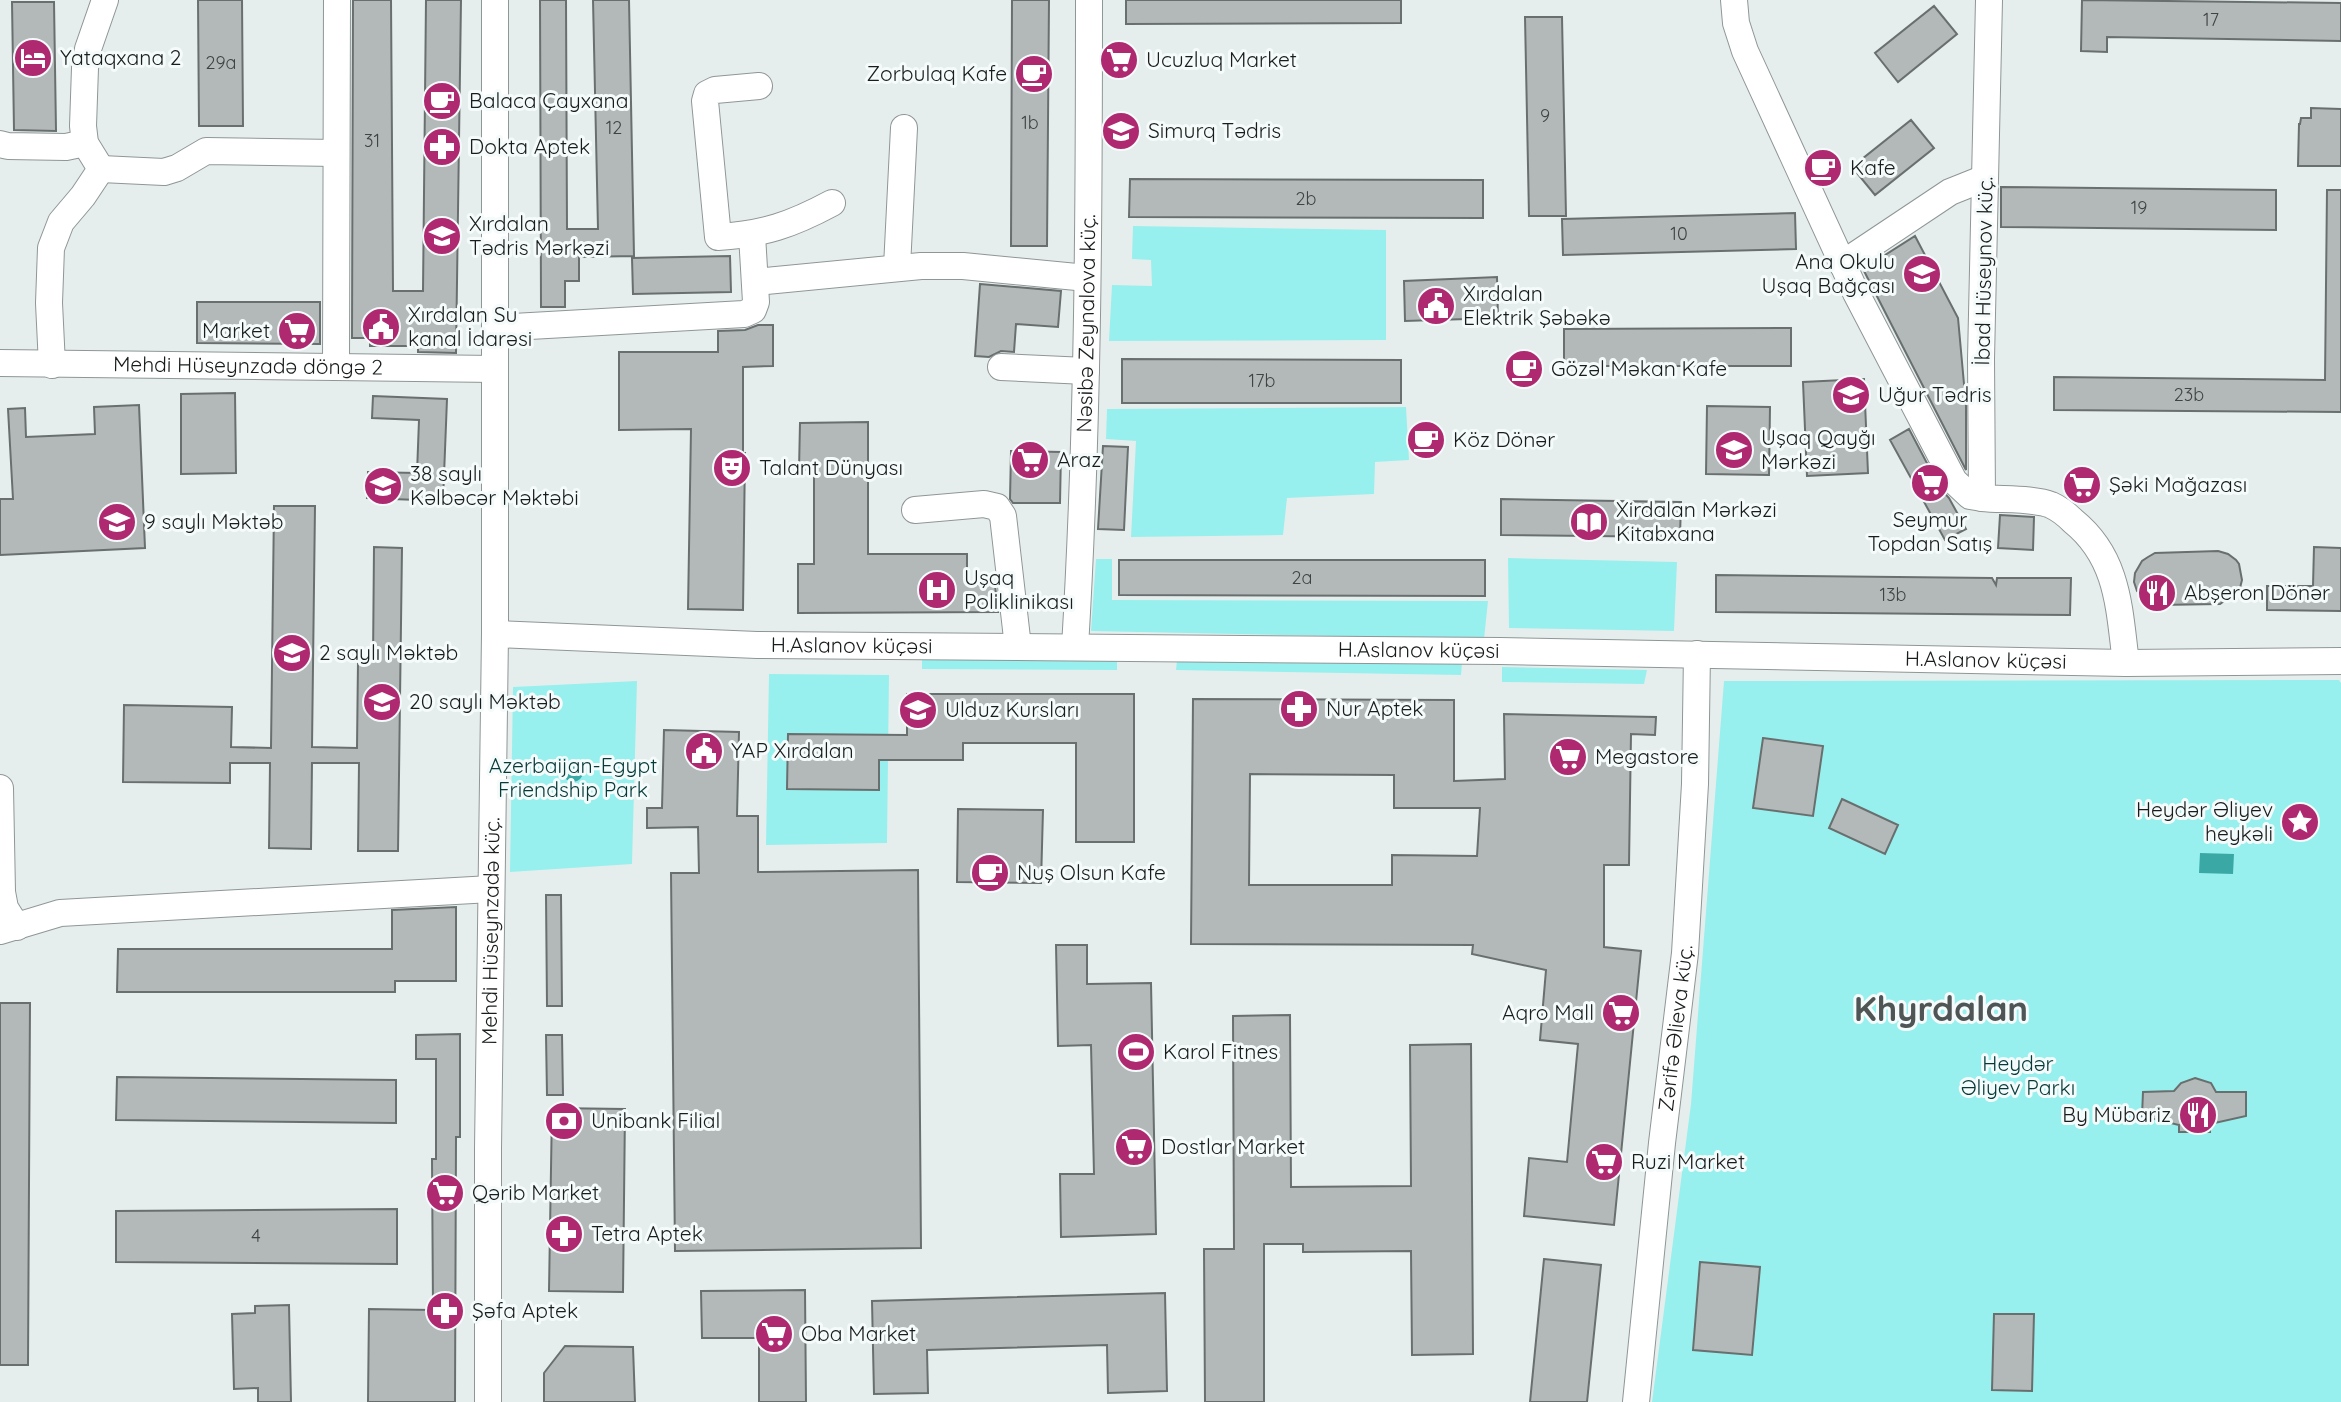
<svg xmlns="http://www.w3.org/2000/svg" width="2341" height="1402" viewBox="0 0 2341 1402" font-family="Quicksand,sans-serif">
  <rect width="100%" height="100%" fill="#e6eeed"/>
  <path fill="#97f0ed" d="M1133,226L1386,230V340L1109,341L1112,285L1152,286L1151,260L1132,259Z
    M1406,407L1409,460L1375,462L1374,494L1287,498L1283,535L1131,537L1136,441L1106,439L1107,409Z
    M1508,558L1677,562L1674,631L1509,628Z
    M1096,559H1112V600L1488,601L1484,639L1091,631Z
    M922,659L1117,660V670L922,669Z
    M1177,660L1462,663L1461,675L1176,670Z
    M1502,667L1647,670L1644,684L1502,682Z
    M769,674L889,675L887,843L766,845Z
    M2339,680L2341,683V1402H1652L1691,1104L1724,681Z
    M637,681L632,864L510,872L513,687Z"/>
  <path fill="#3aa9a6" d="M563 772a10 10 0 1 1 20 0a10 10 0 1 1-20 0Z
    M2200,853L2234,854L2233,874L2199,873Z"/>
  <path fill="#b3b9b9" stroke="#696f6f" stroke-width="2" fill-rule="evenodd" d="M198,0H242L243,126H199Z
    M353,0H391L393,291H423L426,0H461L456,353L418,352V346H370V338H352Z
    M540,0H566L567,229H598L593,0H629L634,256L579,257V281H565V307H541Z
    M1012,0H1049L1047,246H1011Z
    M1126,0H1401V23L1126,24Z
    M2082,0L2341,3V41L2107,37V52L2081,51Z
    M12,2H54L56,131L14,130Z
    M1934,6L1957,34L1898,82L1875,53Z
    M1525,17H1562L1566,216H1529Z
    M2311,108L2341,109V166H2298L2299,124H2300L2301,118H2311Z
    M1911,120L1934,148L1875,195L1852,167Z
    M1130,179L1483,180V218L1129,217Z
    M2001,187L2276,190V230L2001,227Z
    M2327,190H2341V412L2054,410V377L2325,380Z
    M1795,213L1796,249L1563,255L1562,219Z
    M1915,236L1958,318L1966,406V470L1863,269Z
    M730,256L731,292L633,294L632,258Z
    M1497,277L1498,318L1405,321L1404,281Z
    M980,284L1061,291L1058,327L1016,324L1014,352L1001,351L989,357L975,356Z
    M197,302H320V344L197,343Z
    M758,325H773V366L743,367V453H745L743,610L688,609L691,429L619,430V352H718V331L745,330Z
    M1791,328V366H1564V329Z
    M1122,359L1401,360V403H1122Z
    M1864,379L1868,473L1807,476L1803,382Z
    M235,393L236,473L181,474V394Z
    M373,396L447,399L443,501L367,498L368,472L417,473L419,420L372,418Z
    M139,405L145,548L0,555V499H13L8,409L25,408L26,437L95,434L94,407Z
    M1707,406L1770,407L1769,475L1706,474Z
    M868,422V554H967V585H995L998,612L798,613V564H814V470H799L800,423Z
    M1909,429L1940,488L1949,498L1966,529L1945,540L1890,440Z
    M1103,446L1128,447L1124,530L1098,529Z
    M1011,451L1061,452L1060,503H1013L1010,499Z
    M1501,499L1681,502L1680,537L1501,535Z
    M274,506H315L312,747L357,748L358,661H373L374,547L402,548L398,851H358L359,763H312L311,849L269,848L270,763H230V783L123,782L124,705L232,707L231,747L271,748Z
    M2000,515L2034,517L2033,550L1998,548Z
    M2314,547L2341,548V611L2267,610V586H2313Z
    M2218,551L2228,554L2236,560L2239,564L2242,580L2240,588L2234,594L2220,604L2158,605L2150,603L2137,591L2134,582L2135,573L2142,561L2148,557L2155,553Z
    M1119,560H1485V596L1119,595Z
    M1716,575L1992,578L1996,585L1997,578H2071L2070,615L1716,612Z
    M907,694H1134V842H1076V743H963V760H879V790L787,789L788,734L907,735Z
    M1193,699L1454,700V781L1505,779L1504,714L1656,717L1655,735L1631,734L1629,865H1604V947L1641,951L1614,1225L1524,1216L1529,1158L1567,1162L1578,1044L1540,1040L1546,970L1472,954L1473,945L1191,944ZM1250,774L1394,775V808H1480L1477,856L1392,855V885H1249Z
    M664,730L739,732L737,816H758V872L918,870L921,1248L675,1251L671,873H699L698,827L647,828V808H662Z
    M1763,738L1823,746L1813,816L1753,808Z
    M1842,799L1898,825L1885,854L1829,828Z
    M958,809L1043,810L1041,883L957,882Z
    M546,895H561L562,1006H547Z
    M456,907V981H395V992H117L118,949H392V910Z
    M1056,945H1087V984L1151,983L1156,1234L1061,1237L1060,1174H1094L1091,1045L1058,1046Z
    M0,1003H30L28,1365H0Z
    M1290,1015L1291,1187L1411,1186L1410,1045L1471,1044L1473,1354L1412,1355L1411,1251L1303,1252V1244H1264V1402H1205L1204,1249H1234L1233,1016Z
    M460,1034V1137H456L455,1402H368L369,1309L433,1310L432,1159H436V1059H416V1035Z
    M546,1035H562L563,1095H547Z
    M117,1077L396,1080V1123L116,1120Z
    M2195,1078L2211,1083L2216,1092H2246V1116L2210,1124V1132H2179V1125L2142,1116L2143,1092L2174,1091L2181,1083Z
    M552,1108L625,1109L623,1292L549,1291Z
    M397,1209V1264L116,1262V1211Z
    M1544,1259L1601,1265L1587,1402H1530Z
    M1700,1262L1760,1267L1752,1355L1693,1350Z
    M805,1290L806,1402H759V1338H702L701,1291Z
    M1165,1293L1167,1391L1108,1393L1107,1345L927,1350L928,1393L874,1394L872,1301Z
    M289,1305L291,1402H258V1388L234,1389L232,1314L255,1313V1306Z
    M1994,1314H2034L2032,1391L1992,1390Z
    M565,1346L633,1347L635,1402H544V1373Z"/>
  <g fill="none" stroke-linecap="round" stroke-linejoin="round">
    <defs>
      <g id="minor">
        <path d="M1734,0L1736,23L1745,51L1856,293L1954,481L1970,496L1982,498"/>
        <path d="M1989,0L1981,359L1982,498C2002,500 2033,498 2051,505C2060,509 2067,515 2073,521C2119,558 2119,609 2126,663"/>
        <path d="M759,86L715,90L707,94L705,101L718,237C764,234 791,225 832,203"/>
        <path d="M0,144L8,146L66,147L85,143"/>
        <path d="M101,169L164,172L177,168L206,151L336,153"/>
        <path d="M1842,264L1950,192L1985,178"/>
        <path d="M897,267L904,128"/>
        <path d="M755,282L921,266H963L1087,278"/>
        <path d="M495,328L744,314L753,310L756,302L752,235"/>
        <path id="s1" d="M0,363L495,369"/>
        <path d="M52,365L49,303L51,248L61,222L83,196L101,169L85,143L83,126L85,68L88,49L105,0"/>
        <path d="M336,366L337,0"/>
        <path d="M1001,367L1086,371"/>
        <path d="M915,510L984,504L997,507L1003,516L1018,647"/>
        <path id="s2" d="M495,634L757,645L1500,651L2126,663L2341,661"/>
        <path id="s3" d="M1075,647C1088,431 1089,215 1089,0"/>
        <path d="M0,788L2,892L5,908L17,927"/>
        <path d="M0,931L60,913L491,889"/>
        <path id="s4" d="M488,1402V1149L495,634V0"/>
        <path id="s5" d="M1636,1402L1662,1143L1685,953L1695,784L1697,654"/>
      </g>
    </defs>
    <use href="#minor" stroke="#8f9696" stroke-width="28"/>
    <use href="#minor" stroke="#fff" stroke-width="26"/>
  </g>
  <defs>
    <symbol id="hotel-disc" viewBox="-11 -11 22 22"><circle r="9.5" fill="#af2970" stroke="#f4fbfa"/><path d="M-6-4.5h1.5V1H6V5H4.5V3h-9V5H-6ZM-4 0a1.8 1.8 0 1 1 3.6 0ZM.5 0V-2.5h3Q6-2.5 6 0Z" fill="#fff"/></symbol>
    <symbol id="supermarket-disc" viewBox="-11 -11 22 22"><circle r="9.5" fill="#af2970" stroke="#f4fbfa"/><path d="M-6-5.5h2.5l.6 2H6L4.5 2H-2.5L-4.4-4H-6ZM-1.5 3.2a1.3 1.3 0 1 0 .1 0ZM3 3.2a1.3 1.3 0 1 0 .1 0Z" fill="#fff"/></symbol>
    <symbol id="cafe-disc" viewBox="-11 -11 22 22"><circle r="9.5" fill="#af2970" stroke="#f4fbfa"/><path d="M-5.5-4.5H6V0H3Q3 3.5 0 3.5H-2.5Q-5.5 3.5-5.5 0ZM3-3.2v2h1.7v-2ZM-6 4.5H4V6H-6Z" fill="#fff"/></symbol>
    <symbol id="university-disc" viewBox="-11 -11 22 22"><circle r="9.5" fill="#af2970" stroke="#f4fbfa"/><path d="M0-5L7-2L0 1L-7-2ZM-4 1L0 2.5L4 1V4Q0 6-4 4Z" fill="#fff"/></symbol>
    <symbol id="pharmacy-disc" viewBox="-11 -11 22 22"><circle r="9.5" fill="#af2970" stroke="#f4fbfa"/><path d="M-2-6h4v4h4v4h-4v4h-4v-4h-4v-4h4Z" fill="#fff"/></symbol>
    <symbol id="school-disc" viewBox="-11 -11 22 22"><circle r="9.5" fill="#af2970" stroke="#f4fbfa"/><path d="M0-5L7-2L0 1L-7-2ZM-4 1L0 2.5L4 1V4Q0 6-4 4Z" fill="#fff"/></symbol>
    <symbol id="civic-disc" viewBox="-11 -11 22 22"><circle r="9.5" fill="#af2970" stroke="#f4fbfa"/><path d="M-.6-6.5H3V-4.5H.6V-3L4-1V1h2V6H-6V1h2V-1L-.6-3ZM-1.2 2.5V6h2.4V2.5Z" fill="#fff"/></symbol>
    <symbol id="theatre-disc" viewBox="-11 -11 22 22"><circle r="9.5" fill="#af2970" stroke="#f4fbfa"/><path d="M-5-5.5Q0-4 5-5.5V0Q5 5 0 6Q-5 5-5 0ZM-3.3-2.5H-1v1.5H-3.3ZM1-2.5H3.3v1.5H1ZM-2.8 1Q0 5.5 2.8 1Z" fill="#fff"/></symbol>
    <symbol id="library-disc" viewBox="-11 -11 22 22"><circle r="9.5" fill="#af2970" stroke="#f4fbfa"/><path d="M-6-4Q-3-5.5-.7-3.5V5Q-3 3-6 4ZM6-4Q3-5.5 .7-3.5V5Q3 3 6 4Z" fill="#fff"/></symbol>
    <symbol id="hospital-disc" viewBox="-11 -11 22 22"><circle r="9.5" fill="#af2970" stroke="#f4fbfa"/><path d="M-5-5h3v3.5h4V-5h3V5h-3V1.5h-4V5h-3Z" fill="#fff"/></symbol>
    <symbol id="restaurant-disc" viewBox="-11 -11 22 22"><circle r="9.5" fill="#af2970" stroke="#f4fbfa"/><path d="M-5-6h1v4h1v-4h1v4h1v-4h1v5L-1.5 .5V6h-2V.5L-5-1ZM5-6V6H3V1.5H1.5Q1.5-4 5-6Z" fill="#fff"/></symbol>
    <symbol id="sight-disc" viewBox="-11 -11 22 22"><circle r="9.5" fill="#af2970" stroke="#f4fbfa"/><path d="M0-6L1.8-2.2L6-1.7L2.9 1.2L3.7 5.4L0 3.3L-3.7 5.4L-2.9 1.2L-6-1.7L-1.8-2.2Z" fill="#fff"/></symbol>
    <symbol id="stadium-disc" viewBox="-11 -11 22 22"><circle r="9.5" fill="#af2970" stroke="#f4fbfa"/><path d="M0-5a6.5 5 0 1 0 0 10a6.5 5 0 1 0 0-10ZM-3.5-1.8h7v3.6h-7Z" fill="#fff"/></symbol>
    <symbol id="bank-disc" viewBox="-11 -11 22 22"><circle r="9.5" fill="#af2970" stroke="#f4fbfa"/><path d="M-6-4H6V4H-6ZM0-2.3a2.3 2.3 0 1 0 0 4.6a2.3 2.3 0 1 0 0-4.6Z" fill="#fff"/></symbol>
  </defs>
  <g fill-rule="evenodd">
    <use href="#hotel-disc" x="11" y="36" width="44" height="44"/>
    <use href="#supermarket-disc" x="1097" y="38" width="44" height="44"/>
    <use href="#cafe-disc" x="1012" y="52" width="44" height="44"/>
    <use href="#cafe-disc" x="420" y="79" width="44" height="44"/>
    <use href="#university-disc" x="1099" y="109" width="44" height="44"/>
    <use href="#pharmacy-disc" x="420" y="125" width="44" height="44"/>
    <use href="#cafe-disc" x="1801" y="146" width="44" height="44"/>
    <use href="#university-disc" x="420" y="214" width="44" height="44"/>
    <use href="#school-disc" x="1900" y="252" width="44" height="44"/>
    <use href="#civic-disc" x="1414" y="284" width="44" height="44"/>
    <use href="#civic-disc" x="359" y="305" width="44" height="44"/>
    <use href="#supermarket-disc" x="275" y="309" width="44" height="44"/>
    <use href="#cafe-disc" x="1502" y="347" width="44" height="44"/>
    <use href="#university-disc" x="1829" y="373" width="44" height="44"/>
    <use href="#cafe-disc" x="1404" y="418" width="44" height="44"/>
    <use href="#school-disc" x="1712" y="428" width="44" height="44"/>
    <use href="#supermarket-disc" x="1008" y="438" width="44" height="44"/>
    <use href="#theatre-disc" x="710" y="446" width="44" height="44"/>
    <use href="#supermarket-disc" x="1908" y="461" width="44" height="44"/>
    <use href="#supermarket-disc" x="2060" y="463" width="44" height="44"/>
    <use href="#school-disc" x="361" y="464" width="44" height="44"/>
    <use href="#school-disc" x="95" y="500" width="44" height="44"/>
    <use href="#library-disc" x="1567" y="500" width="44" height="44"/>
    <use href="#hospital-disc" x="915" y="568" width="44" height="44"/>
    <use href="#restaurant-disc" x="2135" y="571" width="44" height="44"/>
    <use href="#school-disc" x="270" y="631" width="44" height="44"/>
    <use href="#school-disc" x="360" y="680" width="44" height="44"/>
    <use href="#pharmacy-disc" x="1277" y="687" width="44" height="44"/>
    <use href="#university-disc" x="896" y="688" width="44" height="44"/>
    <use href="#civic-disc" x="682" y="729" width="44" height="44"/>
    <use href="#supermarket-disc" x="1546" y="735" width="44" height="44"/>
    <use href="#sight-disc" x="2278" y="800" width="44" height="44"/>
    <use href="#cafe-disc" x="968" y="851" width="44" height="44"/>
    <use href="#supermarket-disc" x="1599" y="991" width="44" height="44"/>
    <use href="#stadium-disc" x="1114" y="1030" width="44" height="44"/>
    <use href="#restaurant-disc" x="2176" y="1093" width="44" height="44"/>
    <use href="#bank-disc" x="542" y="1099" width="44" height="44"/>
    <use href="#supermarket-disc" x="1112" y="1125" width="44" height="44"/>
    <use href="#supermarket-disc" x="1582" y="1140" width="44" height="44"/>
    <use href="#supermarket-disc" x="423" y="1171" width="44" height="44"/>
    <use href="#pharmacy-disc" x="542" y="1212" width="44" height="44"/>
    <use href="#pharmacy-disc" x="423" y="1289" width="44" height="44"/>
    <use href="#supermarket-disc" x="752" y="1312" width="44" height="44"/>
  </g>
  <g text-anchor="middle" stroke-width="6" stroke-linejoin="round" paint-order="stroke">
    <g font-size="18" fill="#404343">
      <text x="2211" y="26">17</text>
      <text x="221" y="69">29a</text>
      <text x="1545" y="122">9</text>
      <text x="1030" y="129">1b</text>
      <text x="614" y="134">12</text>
      <text x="372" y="147">31</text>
      <text x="1306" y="205">2b</text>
      <text x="2139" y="214">19</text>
      <text x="1679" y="240">10</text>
      <text x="1262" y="387">17b</text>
      <text x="2189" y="401">23b</text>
      <text x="1302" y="584">2a</text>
      <text x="1893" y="601">13b</text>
      <text x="256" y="1242">4</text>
    </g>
    <g font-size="21" fill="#191c1c" stroke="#f4fbfa" text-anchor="start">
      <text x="60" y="65">Yataqxana 2</text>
      <text x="1146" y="67">Ucuzluq Market</text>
      <text x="1007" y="81" text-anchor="end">Zorbulaq Kafe</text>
      <text x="469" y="108">Balaca Çayxana</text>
      <text x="1148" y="138">Simurq Tədris</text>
      <text x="469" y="154">Dokta Aptek</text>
      <text x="1850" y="175">Kafe</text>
      <text x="469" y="231">Xırdalan<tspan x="469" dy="24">Tədris Mərkəzi</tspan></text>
      <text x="1895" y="269" text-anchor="end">Ana Okulu<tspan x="1895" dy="24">Uşaq Bağçası</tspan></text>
      <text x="1463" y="301">Xırdalan<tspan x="1463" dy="24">Elektrik Şəbəkə</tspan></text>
      <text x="408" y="322">Xırdalan Su<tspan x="408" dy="24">kanal İdarəsi</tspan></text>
      <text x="270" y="338" text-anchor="end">Market</text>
      <text x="1551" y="376">Gözəl Məkan Kafe</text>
      <text x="1878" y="402">Uğur Tədris</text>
      <text x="1761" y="445">Uşaq Qayğı<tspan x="1761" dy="24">Mərkəzi</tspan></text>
      <text x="1453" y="447">Köz Dönər</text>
      <text x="1057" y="467">Araz</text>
      <text x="759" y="475">Talant Dünyası</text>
      <text x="410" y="481">38 saylı<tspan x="410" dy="24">Kəlbəcər Məktəbi</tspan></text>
      <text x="2109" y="492">Şəki Mağazası</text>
      <text x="1616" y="517">Xirdalan Mərkəzi<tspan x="1616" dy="24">Kitabxana</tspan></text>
      <text x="1930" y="527" text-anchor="middle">Seymur<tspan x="1930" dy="24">Topdan Satış</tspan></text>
      <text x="144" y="529">9 saylı Məktəb</text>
      <text x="964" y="585">Uşaq<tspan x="964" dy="24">Poliklinikası</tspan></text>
      <text x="2184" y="600">Abşeron Dönər</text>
      <text x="319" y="660">2 saylı Məktəb</text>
      <text x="409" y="709">20 saylı Məktəb</text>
      <text x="1326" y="716">Nur Aptek</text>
      <text x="945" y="717">Ulduz Kursları</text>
      <text x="731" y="758">YAP Xırdalan</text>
      <text x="1595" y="764">Megastore</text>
      <text x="2273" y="817" text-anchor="end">Heydər Əliyev<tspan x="2273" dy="24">heykəli</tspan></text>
      <text x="1017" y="880">Nuş Olsun Kafe</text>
      <text x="1594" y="1020" text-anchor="end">Aqro Mall</text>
      <text x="1163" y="1059">Karol Fitnes</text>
      <text x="2171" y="1122" text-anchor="end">By Mübariz</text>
      <text x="591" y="1128">Unibank Filial</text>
      <text x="1161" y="1154">Dostlar Market</text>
      <text x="1631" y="1169">Ruzi Market</text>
      <text x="472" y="1200">Qərib Market</text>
      <text x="591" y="1241">Tetra Aptek</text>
      <text x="472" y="1318">Şəfa Aptek</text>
      <text x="801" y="1341">Oba Market</text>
    </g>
    <g font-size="21" fill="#191c1c" stroke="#f4fbfa">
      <text transform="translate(1984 271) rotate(-89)" y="7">İbad Hüseynov küç.</text>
      <text dy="7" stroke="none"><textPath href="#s3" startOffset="324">Nəsibə Zeynalova küç.</textPath></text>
      <text dy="7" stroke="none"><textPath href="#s1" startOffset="248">Mehdi Hüseynzadə döngə 2</textPath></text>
      <text dy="7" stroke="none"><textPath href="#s2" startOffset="357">H.Aslanov küçəsi</textPath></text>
      <text dy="7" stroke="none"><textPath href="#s2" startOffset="924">H.Aslanov küçəsi</textPath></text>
      <text dy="7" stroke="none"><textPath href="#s2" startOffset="1491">H.Aslanov küçəsi</textPath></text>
      <text dy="7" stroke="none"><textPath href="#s4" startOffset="471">Mehdi Hüseynzadə küç.</textPath></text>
      <text dy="7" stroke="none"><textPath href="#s5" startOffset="376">Zərifə Əlieva küç.</textPath></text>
    </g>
    <g font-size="21" fill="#053a39" stroke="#f4fbfa">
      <text x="573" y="773">Azerbaijan-Egypt<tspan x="573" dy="24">Friendship Park</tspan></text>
      <text x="2018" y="1071">Heydər<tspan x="2018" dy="24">Əliyev Parkı</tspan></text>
    </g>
    <g font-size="35" font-weight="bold" fill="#4f5554" stroke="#f4fbfa">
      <text x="1941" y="1021">Khyrdalan</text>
    </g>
  </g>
</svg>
